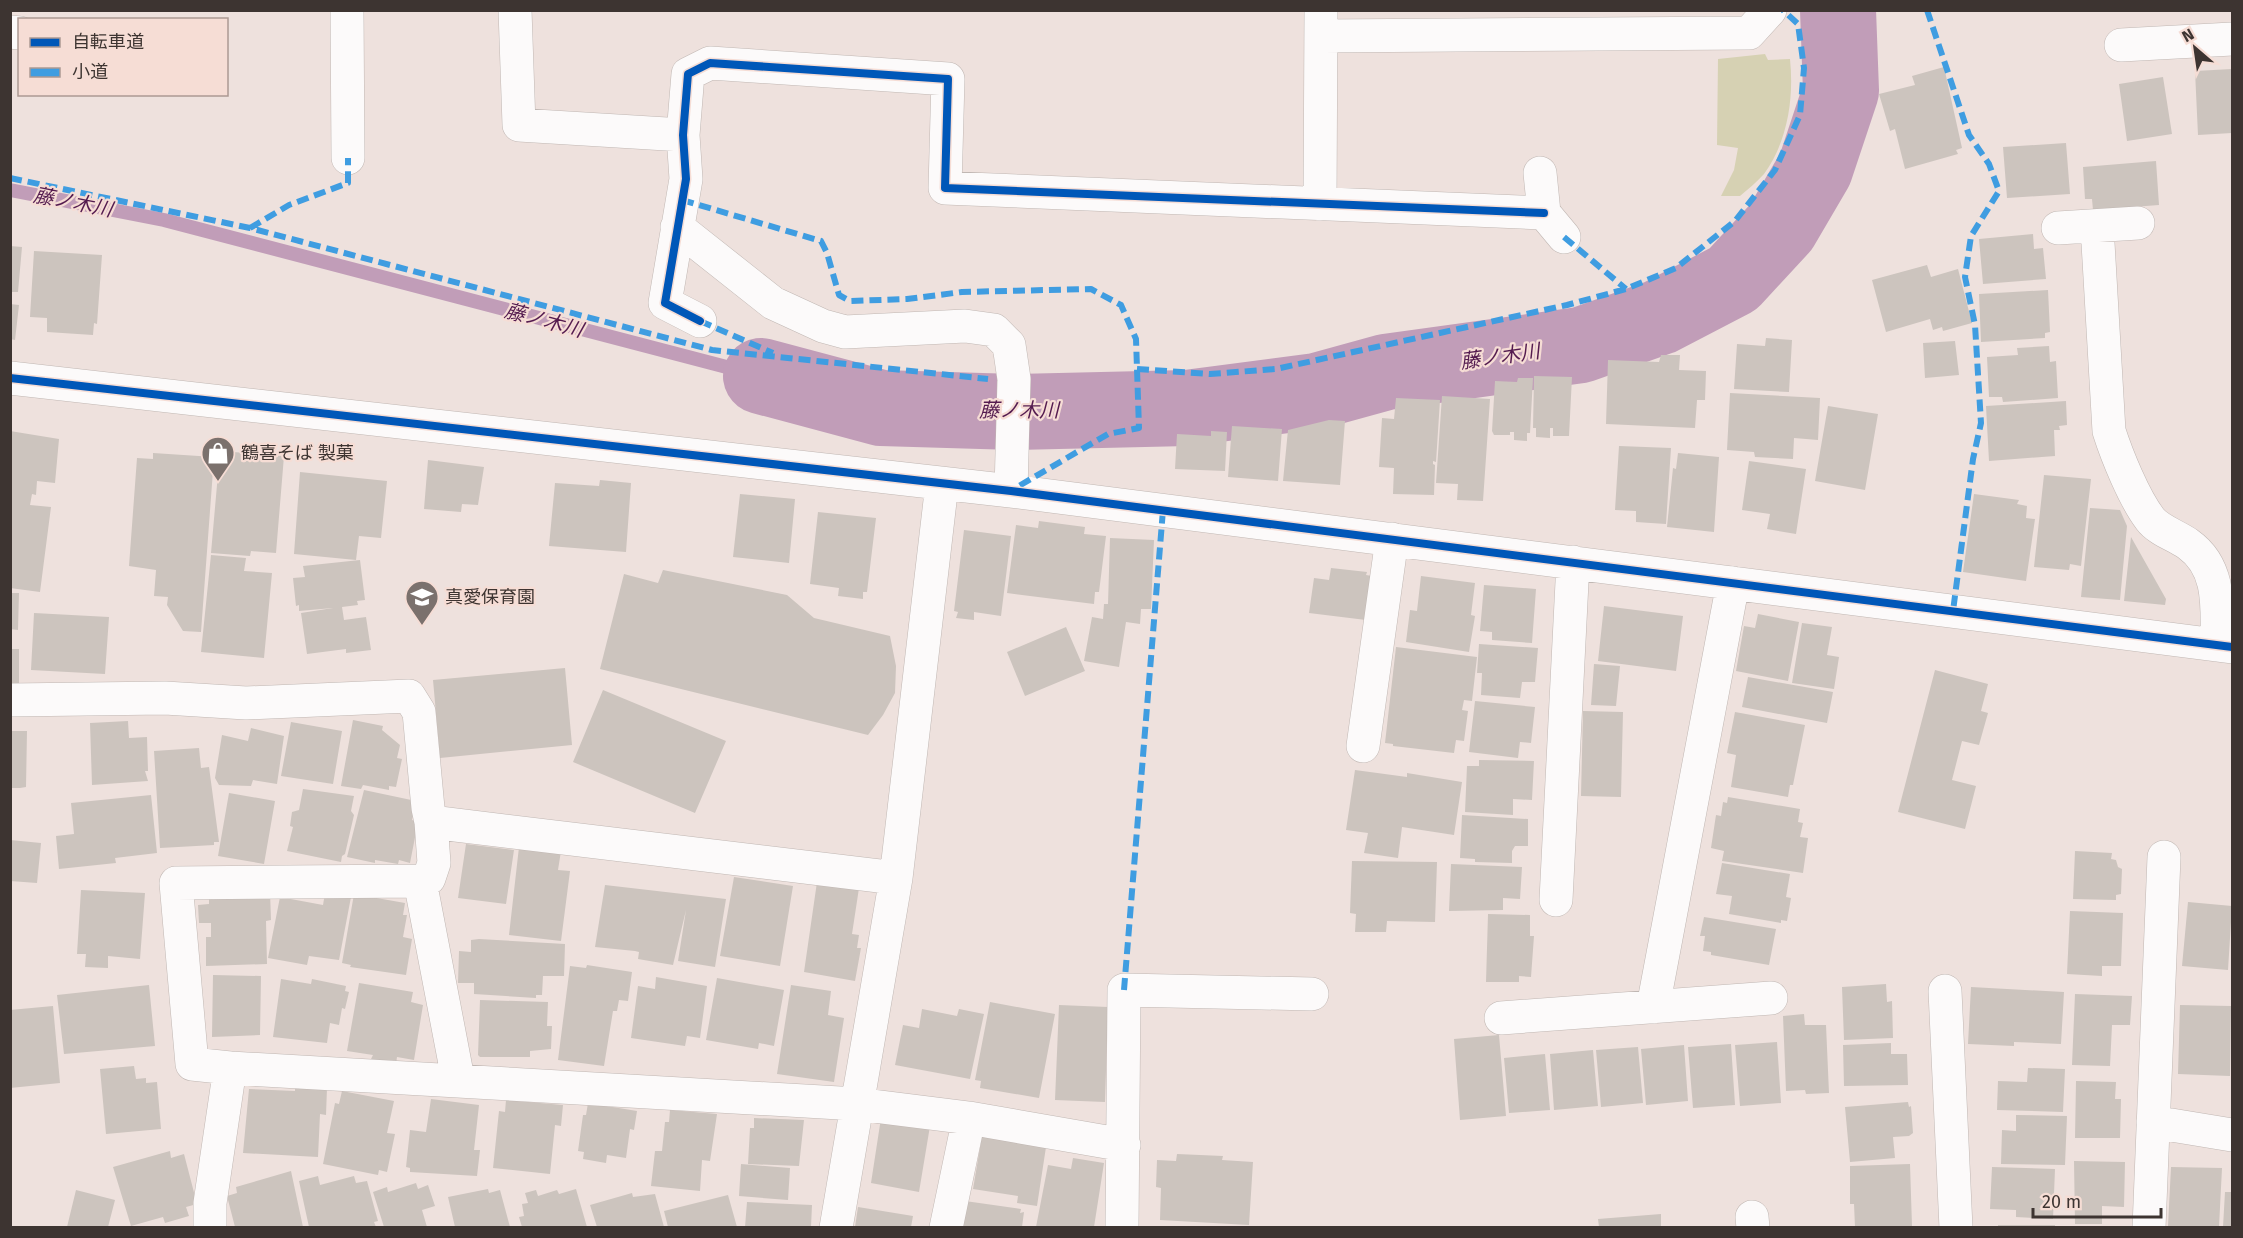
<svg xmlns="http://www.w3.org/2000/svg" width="2243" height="1238" viewBox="0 0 2243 1238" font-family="'Fira Sans','Noto Sans JP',sans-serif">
  <rect width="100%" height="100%" fill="#eee1dd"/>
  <path fill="#d6d1b3" d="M1765,54L1768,60L1790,59C1794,98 1788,141 1764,174C1757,182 1748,189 1740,196H1721L1734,170L1738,148L1717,145L1718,59Z"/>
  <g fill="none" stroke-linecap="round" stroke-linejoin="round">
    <path stroke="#c19db8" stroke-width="14" d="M10,190L164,220L761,376"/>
    <path stroke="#c19db8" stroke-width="76" d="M761,376L881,408L1015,412L1187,408L1317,391L1386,372L1581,345L1660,317L1733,279L1781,227L1815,169L1841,91L1838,10"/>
  </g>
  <path fill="#ccc4be" d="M1944,67L1962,148L1956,150L1958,154L1905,169L1895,129L1890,131L1879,94L1915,85L1912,76Z
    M2232,69V133L2198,135L2195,71Z
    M2163,77L2172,134L2127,141L2119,84Z
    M2066,143L2070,194L2007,198L2003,147Z
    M2156,161L2159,205L2093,210L2092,199H2085L2083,167Z
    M2033,234L2034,249L2043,248L2046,279L1983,284L1979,239Z
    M10,246L22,247L18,292H10Z
    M34,251L102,255L97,324L94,323L93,335L47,332V318L30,317Z
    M1927,265L1931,277L1958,269L1972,323L1943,331L1942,327L1933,330L1930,319L1886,332L1872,280Z
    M2048,290L2050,332L2045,333V338L1981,342L1979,294Z
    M10,304L19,305L15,340L10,339Z
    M1766,338L1792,340L1789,392L1734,389L1737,344L1765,346Z
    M1955,341L1959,375L1925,378L1923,343Z
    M2049,346L2050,362L2056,361L2058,398L2003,402L2002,397H1989L1987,357L2018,355L2017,348Z
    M1661,355H1680L1679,370L1706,371L1705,400H1697L1695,428L1606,424L1608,360L1659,362Z
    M1534,376L1572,377L1569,436H1553V428H1550V438L1536,437V428H1533Z
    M1518,378H1533L1530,433H1527V441L1514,440V432H1510V435H1494L1492,431L1495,381L1517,382Z
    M1730,393L1820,398L1818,440L1794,438L1793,459L1755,457L1754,452L1727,450Z
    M1442,396L1490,399L1483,501L1457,500L1458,484L1436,483Z
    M1396,398L1440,400L1436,462L1433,461V464L1435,465L1434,495L1393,494L1394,468L1379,467L1382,418L1394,419Z
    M2066,401L2067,425L2059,426L2060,430H2054L2055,456L1989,461L1986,406Z
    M1828,406L1878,414L1865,490L1815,481Z
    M1329,420L1345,421L1340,485L1283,481L1288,430Z
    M1232,426L1282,429L1278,481L1228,477Z
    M10,431L59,439L55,483L37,481L36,495L32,494L30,505L51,507L40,592L10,588Z
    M1211,431L1227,432L1225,471L1175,469L1177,434L1211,436Z
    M1619,446L1671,448L1666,524L1636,522V511L1615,510Z
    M220,451L284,456L276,553L251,551L250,556L211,553Z
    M153,453L214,457L201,632L183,631L167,605L168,597L154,596L156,570L129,566L137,458L153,459Z
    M1678,453L1719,457L1714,532L1667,527L1673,468L1676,469Z
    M428,460L484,467L478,505L462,504L461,512L424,509Z
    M1749,461L1806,469L1796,534L1767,529L1770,514L1742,510Z
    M300,472L387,481L381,538L359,536L356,560L294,554Z
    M2044,475L2091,479L2081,566L2070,564L2069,570L2034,567Z
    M600,480L631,483L626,552L549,546L555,483L599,486Z
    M740,494L795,499L789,563L733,557Z
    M1974,494L2019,500L2017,504L2027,506L2026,518L2035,519L2026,581L1963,572Z
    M2090,508L2120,510L2127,526L2120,600L2081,597Z
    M818,512L876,518L867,592H863V599L838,596L839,588L810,584Z
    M1039,521L1085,527L1084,534L1106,536L1099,592H1095L1094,604L1007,593L1016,525L1038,528Z
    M964,530L1011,536L1001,616L974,612V620L956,618L958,612L954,611Z
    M2131,537L2166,599L2165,605L2124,601Z
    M1110,538L1154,540L1151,609H1141L1140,624L1126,622L1119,667L1084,661L1092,617L1103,619L1104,604H1108Z
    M211,555L246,558L244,571L272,573L264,658L201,652Z
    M360,560L365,600L357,601L358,605L342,607L344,620L366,617L371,650L346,653V649L307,654L301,613L333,608L299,611V605L296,606L293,578L305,577L303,566Z
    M1331,568L1367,572L1366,575L1372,576L1366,620L1309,613L1314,578L1329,580Z
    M663,570L787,595L814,618L890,636L896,666L895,693L883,715L868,735L600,669L624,574L658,583Z
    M1421,576L1475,583L1471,615L1475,616L1469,652L1406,642L1410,610L1417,611Z
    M1484,585L1536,589L1532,643L1492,640V632L1480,631Z
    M10,593H19L18,630L10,629Z
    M1604,606L1683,616L1676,671L1598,661Z
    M34,613L109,617L105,674L31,670Z
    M1758,614L1799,622L1788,681L1736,671L1744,626L1755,628Z
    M1802,623L1832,627L1827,655L1839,657L1834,689L1792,683Z
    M1066,627L1085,671L1025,696L1007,652Z
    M1479,644L1538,648L1535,682H1522L1520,698L1481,695L1482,673H1477Z
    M1396,647L1477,657L1472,701L1464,700L1462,710L1468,711L1464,741L1456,740L1454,753L1393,746V744L1385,743Z
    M10,649H19V693H10Z
    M1594,664L1620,666L1616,706L1591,705Z
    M565,668L572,745L440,758L433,680Z
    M1935,670L1988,684L1981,711L1988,713L1979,745L1962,741L1952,780L1976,786L1965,829L1898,812Z
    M1748,677L1833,692L1827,723L1742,707Z
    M603,690L726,741L695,813L573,762Z
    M1475,701L1535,707L1531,743L1520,742L1518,758L1469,752Z
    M1583,711L1623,712L1621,797L1581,796Z
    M1735,712L1805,725L1793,785H1790L1788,797L1731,787L1736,755L1727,753Z
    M353,720L383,726L382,730L400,745L397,758L402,759L396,787L389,786V790L363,785L361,789L341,786Z
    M128,721L129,738L147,737L148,771H145L148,781L92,785L90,723Z
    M291,722L342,731L333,784L281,776Z
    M251,728L284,736L277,784L253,780L251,786L219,785L215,778L222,735L248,741Z
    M10,731H27L26,787L20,788H10Z
    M199,748L201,768L209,767L219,842H214V845L160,848L154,751Z
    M1479,760L1534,761L1532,800L1513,799V815L1465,812L1467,766H1479Z
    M1355,770L1407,777V773L1462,782L1454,835L1402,827L1398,858L1364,853L1368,833L1346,830Z
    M303,789L354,796L351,811L354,815L345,854L342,856L341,862L287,851L293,827L290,826L292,812L299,810Z
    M364,790L416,801L412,820L418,822L410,863L399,860L398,864L375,860V863L347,857Z
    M229,793L275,801L264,864L218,856Z
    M151,795L157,853L115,858L116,863L59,869L56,836L74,834L71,803Z
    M1728,797L1800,809L1798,822L1803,823L1800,837L1808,838L1803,873L1722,861L1724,851L1711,848L1716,815L1721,816L1723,802L1727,803Z
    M1462,815L1528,819V846H1515L1512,851V863L1475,862V859L1460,858Z
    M10,840L41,843L37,883L10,881Z
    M466,844L514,850L506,904L458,898Z
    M519,847L561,851L558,870L570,871L561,941L509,935Z
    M2075,851L2112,853L2111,859L2116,860L2118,867L2122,869L2121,894L2116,895V900L2073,899Z
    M1352,861L1437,862L1435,922L1387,921L1386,932H1355L1356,914L1350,913Z
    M1722,863L1790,874L1786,897L1791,898L1787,921L1781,920V923L1729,914L1732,896L1716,894Z
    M1451,864L1522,867L1520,899L1503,898V910L1449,911Z
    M734,877L793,886L780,966L720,956Z
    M817,882L859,888L852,934L859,935L857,948H861L855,981L804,972Z
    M605,885L726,899L715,967L678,961L686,910L673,965L638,959L639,952L635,951L595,947Z
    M81,890L145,893L140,959L108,956V968L85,967L86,954H77Z
    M270,892L271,920L266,921L267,964L206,966V937H211V923H199L198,905L209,904V896Z
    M325,893L351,897L339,960L309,956L307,965L268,958L280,897L323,905Z
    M354,894L405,903L403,915H407L403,937L412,939L406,975L350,967L351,965L342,963Z
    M2188,902L2232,906L2228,970L2182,966Z
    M2070,911L2123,913L2121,966H2102V976L2067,974Z
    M1488,914L1530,915V936H1534L1531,977L1519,976V982H1486Z
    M1704,917L1776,929L1769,965L1711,955V952L1703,951L1705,936H1700Z
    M479,939L565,944L564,976H543L542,995H536V998L474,994V983H458L459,951L471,952V940Z
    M587,965L632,972L628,1001L619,1000L617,1011H613L604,1066L558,1060L570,966L586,968Z
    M213,975L261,976L260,1035L212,1037Z
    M656,977L707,986L700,1038L687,1036L685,1046L631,1038L638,986L655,989Z
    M717,978L784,990L774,1046L759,1043L758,1049L706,1040Z
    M281,979L311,984L312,979L346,986L345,991L349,992L345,1009L342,1008L339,1025L330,1023L327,1043L273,1037Z
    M359,983L413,992L411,1002L423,1005L414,1060L397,1057L396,1064L371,1059L373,1055L347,1051Z
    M1886,984L1887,1002L1892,1001L1893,1038L1844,1040L1842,987Z
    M149,985L155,1046L64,1054L57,995Z
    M791,985L831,991L828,1015L844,1018L834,1082L777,1074Z
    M1971,987L2064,992L2061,1044L2014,1042V1046L1968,1044Z
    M2075,994L2132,996L2130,1025H2112L2110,1066L2072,1065Z
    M480,1000L548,1002L547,1026H552L551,1049L530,1051V1057H480L478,1055Z
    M990,1002L1055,1014L1039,1098L980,1088L981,1081L975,1080Z
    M1059,1005L1108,1007L1105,1102L1055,1100Z
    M2180,1005L2231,1006L2230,1076L2178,1074Z
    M53,1006L60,1083L10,1088V1010Z
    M922,1009L957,1016L959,1009L984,1014L970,1079L895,1065L903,1025L919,1028Z
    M1804,1014L1805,1025H1826L1829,1093L1806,1094L1805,1090L1786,1091L1783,1016Z
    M1499,1035L1506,1116L1460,1120L1454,1039Z
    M1777,1042L1781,1103L1740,1106L1735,1045Z
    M1891,1043V1054H1907L1908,1085L1844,1086L1843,1045Z
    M1731,1044L1735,1105L1693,1108L1688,1047Z
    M1684,1045L1688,1101L1646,1105L1641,1049Z
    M1638,1047L1643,1103L1601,1107L1596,1050Z
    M1593,1050L1598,1106L1554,1110L1550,1054Z
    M1545,1054L1550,1110L1509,1113L1504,1058Z
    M134,1066L136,1079L146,1078V1083L157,1082L161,1129L106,1134L100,1069Z
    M2028,1068L2065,1069L2063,1112L1997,1110L1998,1081L2027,1082Z
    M2076,1081L2116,1082L2115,1099H2121L2120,1138H2075Z
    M295,1087L327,1088L326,1115L320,1114L318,1157L243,1153L249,1089L295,1091Z
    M342,1091L394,1101L387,1133L395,1134L387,1172L379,1170L378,1175L323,1164L335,1103L339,1104Z
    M431,1099L479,1105L474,1150H480L477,1176L410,1172V1168L406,1167L410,1130L426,1132Z
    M506,1100L563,1105L561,1126L555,1125L550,1174L493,1168L499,1111L505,1112Z
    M1908,1102L1909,1107L1911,1106L1913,1133L1909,1136L1893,1137L1895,1158L1850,1162L1845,1107Z
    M588,1103L637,1111L634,1130L630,1129L626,1158L607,1155L606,1163L583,1159L584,1152L578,1151L583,1115H586Z
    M670,1110L717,1114L710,1161L702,1160L700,1191L651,1186L655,1151H662L665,1122H669Z
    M2016,1115L2067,1116L2065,1165L2001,1164L2002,1130L2016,1131Z
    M754,1118L804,1120L799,1166L748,1164L750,1128H754Z
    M881,1118L930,1126L919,1192L871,1183Z
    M982,1136L1046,1147L1037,1206L1017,1203L1018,1196L973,1189Z
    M170,1151L171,1158L184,1154L197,1204L186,1207L189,1216L165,1223L163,1217L131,1226L113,1167Z
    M1177,1154L1223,1156L1222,1160L1253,1162L1249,1225L1160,1220L1161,1188L1156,1187L1157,1160L1176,1161Z
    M1073,1158L1104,1163L1094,1227H1036L1048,1165L1071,1169Z
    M2074,1161L2125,1162L2124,1207L2102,1206V1224H2075Z
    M741,1164L790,1168L788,1200L739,1196Z
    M1910,1164L1912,1226L1855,1227L1854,1204H1850V1166Z
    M1992,1167L2055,1169L2053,1219L2016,1217V1210L1990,1209Z
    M2171,1167L2222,1168L2219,1227L2168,1226Z
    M291,1171L303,1227H235L227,1196L237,1193L236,1187Z
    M318,1176L320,1185L354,1176L356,1183L367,1181L378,1221L374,1222L376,1227H309L299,1181Z
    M416,1183L418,1189L428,1185L435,1206L422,1210L427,1227H384L373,1192L387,1187L388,1192Z
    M488,1189L489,1193L500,1190L510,1227H455L448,1197Z
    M576,1189L587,1227H522L519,1217L524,1216L522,1204L528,1203L525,1193L536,1190L538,1196L557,1190L559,1194Z
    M76,1190L115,1200L108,1227H67Z
    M2225,1192H2232V1227H2223Z
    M632,1193L633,1197L655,1194L664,1227H597L590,1205Z
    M728,1195L737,1227H668L664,1211Z
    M965,1201L1021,1209L1020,1213L1024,1212L1022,1227H961Z
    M747,1202L812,1205L811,1227H745Z
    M858,1207L913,1216L911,1227H855Z
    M1661,1214V1227H1599L1598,1219Z
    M1998,1225H2055V1227H1998Z"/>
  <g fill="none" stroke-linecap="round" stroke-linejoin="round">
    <defs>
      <path id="minor" d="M347,10L348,158
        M515,10L519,125L683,135
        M10,32L20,33
        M1323,36L1749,33L1770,10
        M2121,45L2232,39
        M1540,173L1544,213L1564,237
        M1320,204L1321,10
        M2097,226L2109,431C2117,456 2134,498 2150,519C2158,530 2177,536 2188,544C2222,568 2217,609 2217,645
        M677,227L773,303L823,326L845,332L965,326L994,330L1009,345L1014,379L1011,491
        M2058,228L2138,223
        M700,321L665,303L686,179L683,135L688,74L710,63L948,79L945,188L1544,213
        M10,378L1011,491L2232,647
        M10,700L165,698L246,703L409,696L419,712L428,808L431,822L896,878
        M1363,746L1392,539
        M431,822L434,863L429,878L420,881L458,1079
        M1556,900L1573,562
        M1945,991L1956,1228
        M1653,1007L1733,583
        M1501,1018L1771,998
        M230,1068L192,1064L176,883L420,881
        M2153,1122L2232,1135
        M1752,1217L1753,1228
        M210,1228V1203L230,1068L857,1104L969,1118L1124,1145
        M836,1228L896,878L942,484
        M946,1228L969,1118
        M1122,1228L1124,990L1312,994
        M2149,1228L2164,857"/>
    </defs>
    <use href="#minor" stroke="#c0b7b3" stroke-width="34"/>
    <use href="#minor" stroke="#fcfafa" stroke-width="33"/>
    <path stroke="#3f9de1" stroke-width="6" stroke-dasharray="12 6" stroke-linecap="butt" d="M1927,10L1969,135L1989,164L1999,191L1971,236L1965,277L1975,325L1981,423L1973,459L1953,611
      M10,178L250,228L712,350L988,379
      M682,200L821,241L827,253L839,295L850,301L907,299L962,292L1091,289L1121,305L1136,339L1139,428L1108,434L1012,490
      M250,228L289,205L348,183V158
      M1564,237L1626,289
      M700,321L773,353
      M1137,369L1210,374L1276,369L1567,305L1626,289L1676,268L1735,221L1775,170L1800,115L1804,68L1798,24L1783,10
      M1124,990L1163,510"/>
    <defs>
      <path id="cycleway" d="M700,321L665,303L686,179L683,135L688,74L710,63L948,79L945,188L1544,213
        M10,378L1011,491L2232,647"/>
    </defs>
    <use href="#cycleway" stroke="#f6ddd5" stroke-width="11"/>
    <use href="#cycleway" stroke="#0057b8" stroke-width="8"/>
  </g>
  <defs>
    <symbol id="shop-pin" viewBox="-11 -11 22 30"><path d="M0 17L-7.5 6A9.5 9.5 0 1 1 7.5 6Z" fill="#7b716d" stroke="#f6ddd5"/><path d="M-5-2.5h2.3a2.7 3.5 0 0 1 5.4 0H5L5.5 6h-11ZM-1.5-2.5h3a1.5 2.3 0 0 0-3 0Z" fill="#fff"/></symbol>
    <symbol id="school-pin" viewBox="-11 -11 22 30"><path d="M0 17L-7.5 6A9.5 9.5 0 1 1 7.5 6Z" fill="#7b716d" stroke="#f6ddd5"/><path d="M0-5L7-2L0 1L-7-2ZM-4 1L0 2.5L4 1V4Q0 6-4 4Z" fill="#fff"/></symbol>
  </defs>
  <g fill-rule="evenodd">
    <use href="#shop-pin" x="199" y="434" width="38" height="52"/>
    <use href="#school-pin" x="403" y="578" width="38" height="52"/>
  </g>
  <g text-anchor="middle" stroke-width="4.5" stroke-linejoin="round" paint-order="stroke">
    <g font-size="18" fill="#3d3431" stroke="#f6ddd5" text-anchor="start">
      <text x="241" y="459">鶴喜そば 製菓</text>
      <text x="445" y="603">真愛保育園</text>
    </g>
    <g font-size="20" font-style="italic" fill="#541b4f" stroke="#f6ddd5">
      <text transform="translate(73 202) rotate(11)" y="7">藤ノ木川</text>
      <text transform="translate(544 320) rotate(15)" y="7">藤ノ木川</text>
      <text transform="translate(1500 356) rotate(-8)" y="7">藤ノ木川</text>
      <text x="1019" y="417">藤ノ木川</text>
    </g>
  </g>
  <rect width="2243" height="1238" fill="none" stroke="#3d3431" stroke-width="24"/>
  <rect x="18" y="18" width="210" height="78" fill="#f6ddd5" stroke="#ac9993" stroke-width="1.5"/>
  <rect x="30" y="38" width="30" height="9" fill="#0057b8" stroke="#ac9993" stroke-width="1.5"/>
  <text x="72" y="48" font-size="18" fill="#3d3431">自転車道</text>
  <rect x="30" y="68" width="30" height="9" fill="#3f9de1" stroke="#ac9993" stroke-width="1.5"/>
  <text x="72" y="78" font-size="18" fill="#3d3431">小道</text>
  <g transform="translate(2195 48) rotate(331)" stroke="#f6ddd5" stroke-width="4.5" paint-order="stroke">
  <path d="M0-4.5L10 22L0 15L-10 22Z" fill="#3d3431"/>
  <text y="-9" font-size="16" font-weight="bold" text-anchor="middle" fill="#3d3431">N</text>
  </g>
  <path d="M2033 1208v9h128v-9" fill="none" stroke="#3d3431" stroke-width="3"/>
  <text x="2042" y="1208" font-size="18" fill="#3d3431" stroke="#f6ddd5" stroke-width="4.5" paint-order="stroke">20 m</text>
</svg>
